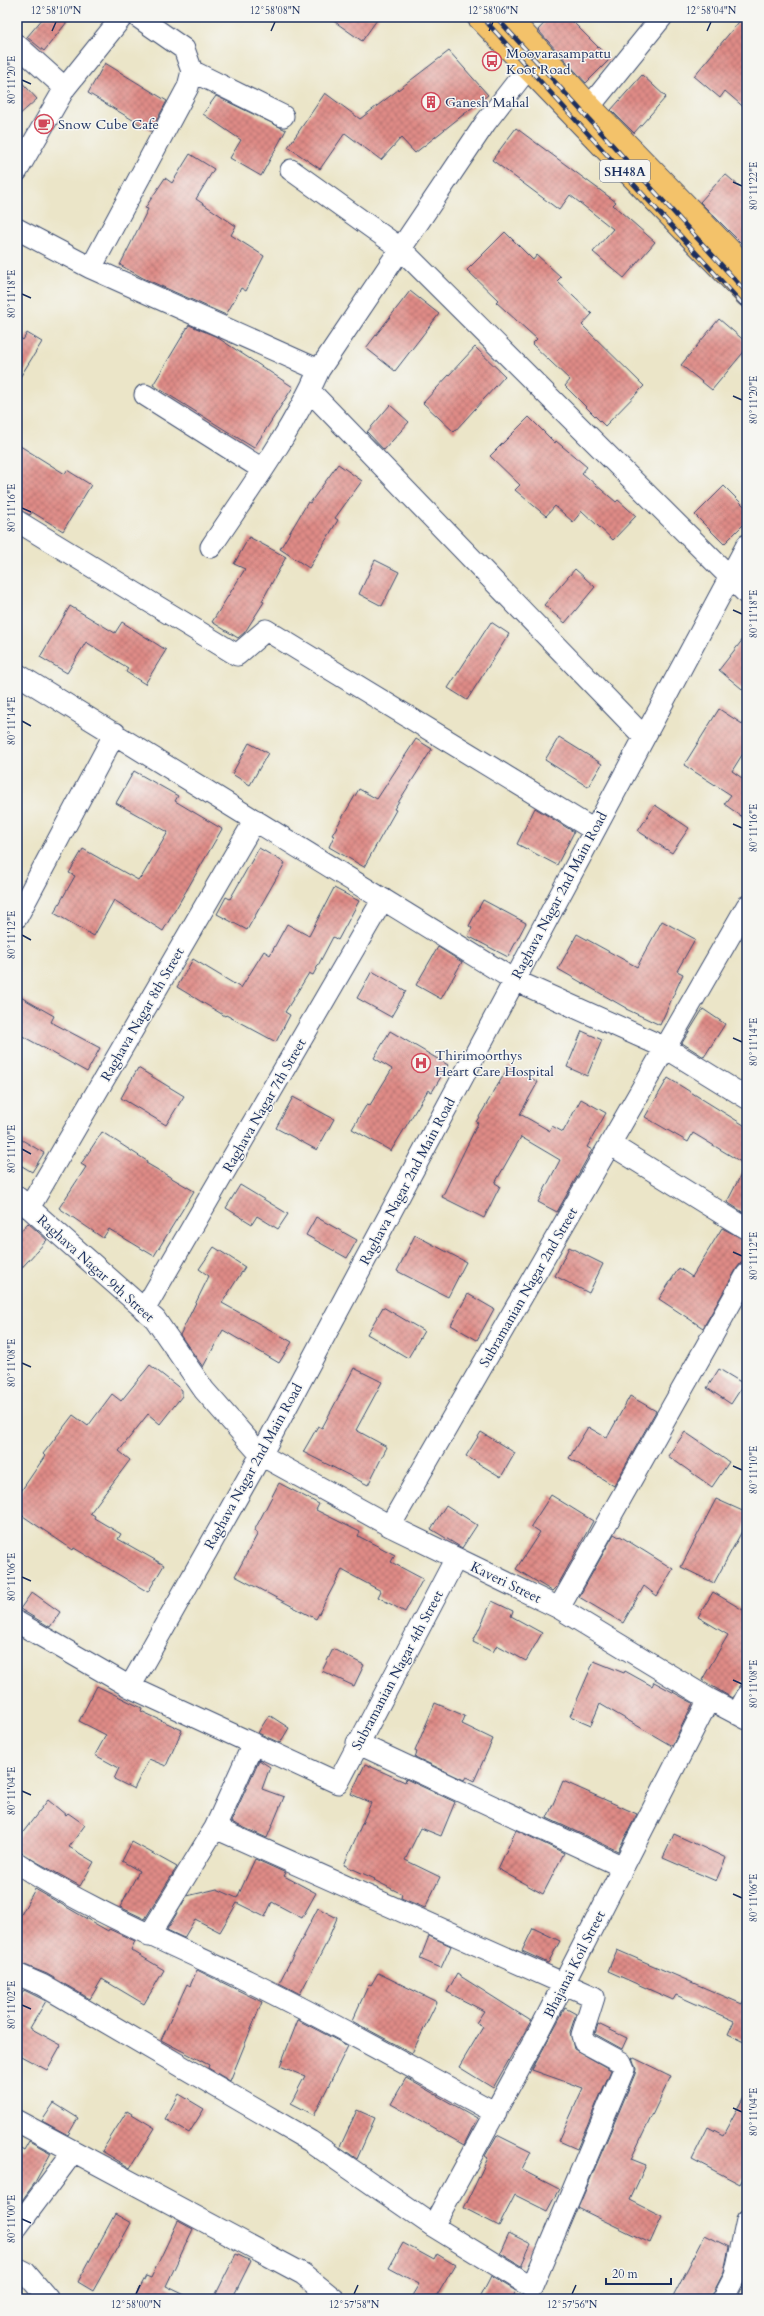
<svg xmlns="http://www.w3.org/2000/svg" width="764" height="2316" viewBox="0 0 764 2316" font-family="Cardo,serif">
  <defs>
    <pattern id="building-cross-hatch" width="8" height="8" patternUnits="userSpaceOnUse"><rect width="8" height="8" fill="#df8b86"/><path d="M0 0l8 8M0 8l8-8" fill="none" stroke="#b47271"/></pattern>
  </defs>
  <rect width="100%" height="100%" fill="#f6f6f2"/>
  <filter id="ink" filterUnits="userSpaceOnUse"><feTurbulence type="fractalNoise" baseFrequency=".025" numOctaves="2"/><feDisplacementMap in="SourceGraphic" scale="8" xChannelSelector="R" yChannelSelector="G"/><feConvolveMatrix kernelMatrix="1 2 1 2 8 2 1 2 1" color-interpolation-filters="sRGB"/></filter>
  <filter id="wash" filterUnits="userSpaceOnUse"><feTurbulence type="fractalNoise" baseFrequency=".012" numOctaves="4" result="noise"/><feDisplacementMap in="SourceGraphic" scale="16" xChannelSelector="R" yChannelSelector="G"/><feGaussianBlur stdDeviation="0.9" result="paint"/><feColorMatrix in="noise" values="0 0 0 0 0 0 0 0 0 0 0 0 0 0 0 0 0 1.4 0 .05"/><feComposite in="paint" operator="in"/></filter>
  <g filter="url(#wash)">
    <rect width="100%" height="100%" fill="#ebe5c8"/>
    <g id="blocks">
      <path fill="url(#building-cross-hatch)" d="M44,17H71L44,51L27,37Z
        M328,17H379L362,41Z
        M550,17H568L610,59L586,83L538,30Z
        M743,17H747V110L725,91L720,98L694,76Z
        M449,51L488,95L415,153L401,138L381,160L345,133L320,169L288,147L325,93L360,119Z
        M105,63L167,101L151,131L88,93Z
        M642,75L666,97L634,133L611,110Z
        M17,77L37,99L17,117Z
        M216,96L286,130L261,176L230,158L241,140L203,114Z
        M516,128L616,202L613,205L655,242L624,278L593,252L613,229L570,195L559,210L492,160Z
        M190,154L214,169L196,199L236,226L231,235L264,256L246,291L241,288L226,315L143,278L120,265L148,209L145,208L165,178L172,183Z
        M725,174L747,193V249L700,202Z
        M505,232L533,260L537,255L561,277L557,281L592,314L582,325L644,386L605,426L565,386L570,380L532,344L537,339L496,302L498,300L467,270Z
        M410,291L439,314L395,371L366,348Z
        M719,319L747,343V348L712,390L681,365Z
        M189,325L215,336L293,387L254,448L153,385Z
        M27,333L42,342L17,382V336L23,340Z
        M475,347L505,376L454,432L423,403Z
        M390,405L409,422L384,450L367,432Z
        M529,417L555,443L556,441L587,467L582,473L616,502L618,500L636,516L613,540L582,511L573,522L555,506L546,516L515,490L520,485L490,456Z
        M17,444L65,474L67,470L91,485L63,531L32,512L30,515L17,509Z
        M338,464L362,481L335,518L338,520L309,568L280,549L308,502L310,503Z
        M724,486L747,509V521L724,544L695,515Z
        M249,537L286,557L262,601L264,602L245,632L238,638L212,622L245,569L234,564Z
        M375,560L399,572L382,606L359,594Z
        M575,569L595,587L565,623L544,605Z
        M70,606L115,633L122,622L166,650L145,684L126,672L128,668L86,642L67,673L40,657Z
        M491,622L509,634L467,700L448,688Z
        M747,634V693L719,670Z
        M719,709L747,727V747L732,771L742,778L747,771V820L724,804L731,795L684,765Z
        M559,737L602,764L588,787L545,760Z
        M416,739L432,749L394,809L396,810L364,867L329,847L334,836L332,835L359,789L377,799Z
        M249,743L268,753L250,785L232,774Z
        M134,771L178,796L175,801L222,829L163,931L114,900L94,936L54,913L75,876L69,873L83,849L138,880L140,877L141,878L168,832L116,803Z
        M655,805L689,828L672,853L638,831Z
        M535,808L574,832L557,865L517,844Z
        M259,848L285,863L247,930L217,914L226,897L230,899Z
        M334,888L359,901L338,940L333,937L313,975L309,973L285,1012L290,1015L276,1042L226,1015L225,1016L177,987L193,959L241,988L264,951L270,955L287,924L309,936Z
        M483,900L526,923L508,957L468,936L472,928L469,926Z
        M662,921L695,939L677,971L683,974L660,1025L626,1009V1008L558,969L577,934L637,967Z
        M438,947L462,962L441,999L416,985Z
        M372,971L406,991L391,1017L357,998Z
        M17,995L54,1016L51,1022L100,1048L87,1072L17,1033Z
        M703,1009L725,1024L704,1057L682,1043Z
        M390,1031L448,1065L432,1092L428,1090L391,1151L352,1129L367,1104L370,1105L392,1069L374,1058Z
        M582,1031L602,1040L587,1076L567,1067Z
        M509,1066L538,1082L520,1114L550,1131L552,1126L563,1132L581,1099L606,1113L587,1147L592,1150L557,1212L538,1202L560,1160L521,1137L495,1183L500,1186L484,1218L442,1197L478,1123L476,1122Z
        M138,1068L184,1096L166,1125L121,1098Z
        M668,1078L747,1127V1215L727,1202L746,1165L693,1133L688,1142L645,1117Z
        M293,1097L334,1119L317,1150L276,1128Z
        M102,1132L147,1161L146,1163L194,1191L154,1256L109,1229L103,1238L59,1208L86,1167L81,1164Z
        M17,1137L44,1153L32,1172L17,1163Z
        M240,1185L288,1214L278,1229L257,1216L252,1224L226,1208Z
        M316,1217L357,1240L347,1258L306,1235Z
        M28,1223L47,1240L17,1273V1235Z
        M722,1228L747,1241V1255L737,1268L703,1328L659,1299L679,1268L692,1277Z
        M415,1235L466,1262L448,1297L397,1271Z
        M214,1247L245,1267L222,1303L292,1342L279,1363L223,1330L203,1367L180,1335L209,1276L199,1269Z
        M569,1247L603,1264L589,1293L555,1276Z
        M468,1294L494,1309L477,1340L451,1325Z
        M383,1307L424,1331L408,1358L367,1334Z
        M150,1365L182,1390V1396L160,1424L148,1414L119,1451L130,1460L90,1513L95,1516L94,1518L121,1534L118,1539L164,1565L148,1592L74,1548L73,1550L17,1512V1497L45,1456L43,1454L73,1415L88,1426L112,1394L121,1401Z
        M354,1368L382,1382L356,1430L387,1447L368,1485L303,1452L318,1426L322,1428Z
        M719,1369L744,1384L731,1404L707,1388Z
        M630,1396L656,1411L614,1486L569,1458L588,1427L607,1438Z
        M481,1432L515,1453L501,1477L466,1456Z
        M685,1432L729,1462L712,1487L668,1456Z
        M279,1483L319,1504L316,1510L360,1532L358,1536L395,1555L391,1562L423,1579L405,1612L378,1597L381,1591L342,1570L316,1619L235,1576L258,1533L254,1531Z
        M551,1495L593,1521L558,1585L552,1591L516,1569L540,1532L531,1526Z
        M716,1499L747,1513V1522L714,1583L681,1567Z
        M446,1505L477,1525L462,1548L431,1529Z
        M614,1534L619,1537L620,1536L673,1569L657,1596L644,1586L623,1623L579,1597Z
        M32,1592L60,1612L50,1627L20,1609Z
        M713,1592L743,1610L747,1604V1676L732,1698L702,1680L728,1635L698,1617Z
        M492,1601L513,1611L511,1616L542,1633L526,1661L497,1645L493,1652L473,1642Z
        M333,1649L364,1665L354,1686L322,1671Z
        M594,1661L624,1673L625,1671L652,1686L654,1682L693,1703L672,1746L600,1704L591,1725L570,1716Z
        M97,1686L142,1708L141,1711L182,1730L166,1766L149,1759L134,1789L114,1779L119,1768L95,1755L106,1735L79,1721Z
        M435,1703L465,1716L462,1724L493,1739L474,1781L466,1777L464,1780L415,1757L417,1752L415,1751Z
        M269,1715L289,1728L280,1743L258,1733Z
        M259,1760L270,1767L262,1789L284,1797L267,1838L231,1822Z
        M365,1764L405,1782L406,1779L455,1802L441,1836L421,1828L405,1860L440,1877L425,1908L401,1898L402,1894L374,1880L375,1879L344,1865L371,1803L351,1794Z
        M563,1781L637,1814L618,1851L547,1818Z
        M48,1800L66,1815L68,1813L85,1825L69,1847L94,1862L80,1886L17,1851V1840Z
        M516,1830L564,1853L543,1894L498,1869Z
        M674,1834L726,1858L716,1881L663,1858Z
        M132,1842L177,1867L145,1919L120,1907L139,1871L122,1861Z
        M255,1859L286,1873L284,1876L316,1893L302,1918L272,1902L265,1917L237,1903L220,1932L195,1919L184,1938L167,1930L187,1896L217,1889L237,1898Z
        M35,1889L108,1931L109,1929L135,1941L131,1950L164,1970L144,2004L102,1979L90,1999L47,1974L17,1962V1922Z
        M318,1908L337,1918L325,1946L300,1994L279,1983Z
        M533,1928L560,1941L548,1963L522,1951Z
        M429,1936L451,1946L441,1968L420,1959Z
        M617,1950L742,2004L747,1993V2043L728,2034L734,2021L676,1995L673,2000L608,1971Z
        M197,1970L262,2002L230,2081L208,2068L209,2065L161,2040L187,1984L190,1986Z
        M378,1973L437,2002L412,2053L352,2021L369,1984L371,1985Z
        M457,1974L531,2021L493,2088L459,2067L483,2027L476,2023L484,2011L447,1992Z
        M24,1990L46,2001L30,2028L61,2045L47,2070L17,2054V2001Z
        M565,2008L576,2014L570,2032L574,2049L611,2070L577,2149L559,2141L583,2088L532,2070Z
        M298,2020L348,2046L314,2115L291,2103L305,2076L280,2066Z
        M598,2024L627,2038L622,2049L595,2034Z
        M632,2057L671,2076L631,2159L646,2165L630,2200L662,2216L650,2243L578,2208L635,2074L636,2069Z
        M406,2078L477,2118L464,2145L391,2104Z
        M747,2091V2171L740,2184L692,2159L708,2127L723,2135Z
        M179,2094L204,2109L189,2133L165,2119Z
        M54,2103L78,2118L68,2135L42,2121Z
        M357,2110L375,2118L357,2159L340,2147Z
        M127,2111L155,2128L130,2168L102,2151Z
        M497,2135L531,2152L522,2170L559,2189L547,2211L515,2195L499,2226L464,2208L488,2158L485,2156Z
        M29,2141L51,2153L34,2184L17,2207V2146L24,2150Z
        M115,2214L131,2223L93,2291L78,2282Z
        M178,2221L193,2229L166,2286L193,2299H134L146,2276L151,2278Z
        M509,2233L531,2244L521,2266L500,2253Z
        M705,2235L729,2247L724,2272L712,2295L710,2299H672Z
        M403,2243L434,2260L437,2254L455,2265L435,2299H410L419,2284L389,2268Z
        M236,2254L251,2261L232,2299H225L216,2294Z
        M491,2276L516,2291L512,2299H479Z"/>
    </g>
  </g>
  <g filter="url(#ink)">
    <use href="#blocks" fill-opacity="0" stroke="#3a4a6e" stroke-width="1"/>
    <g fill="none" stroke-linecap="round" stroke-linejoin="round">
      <defs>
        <path id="minor" d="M17,45L65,88
          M192,71L283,116
          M590,106L662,17
          M291,170L400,248L747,594
          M17,171L65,88L122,17
          M17,229L91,268L319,370
          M91,268L188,87L192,71L184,49L138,17
          M310,391L644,737
          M145,395L262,469
          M17,521L237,655L266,630L594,830
          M211,547C249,490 291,433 319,370L486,122L538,55
          M17,674L514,980L666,1048L747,1098
          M17,917L115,733
          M610,1144L747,1229
          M17,1197L155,1319L204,1390L261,1455L390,1526L559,1608L709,1699L747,1719
          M29,1208L255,820
          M144,1310L383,899
          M390,1526L747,906
          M559,1608L747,1274
          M17,1622L130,1687L338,1783L456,1558
          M130,1687L261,1455L747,545
          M737,1714L747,1696
          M357,1743L623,1867
          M17,1863C90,1911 170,1943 248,1981C332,2022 414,2069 496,2113
          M149,1936L215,1828
          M17,1974L42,1985L310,2141L433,2226L532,2287L624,2069L621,2062L584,2042L582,2035L594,1997L215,1828L253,1744
          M17,2121L303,2274L334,2299
          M433,2226L540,2030L709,1699
          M17,2227L73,2152
          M17,2268L25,2272L48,2299
          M723,2299L735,2276L747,2220"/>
        <path id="major" d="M478,17L747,296
          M509,17L590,106L747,268"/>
      </defs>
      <use href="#minor" stroke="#3a4a6e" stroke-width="23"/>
      <use href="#major" stroke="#3a4a6e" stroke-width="24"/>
      <use href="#minor" stroke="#fff" stroke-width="21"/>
      <use href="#major" stroke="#f3c26a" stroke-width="22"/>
      <defs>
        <path id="rail" d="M482,17L747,309
          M496,17L747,293"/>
      </defs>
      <use href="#rail" stroke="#1b2f5e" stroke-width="4.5"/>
      <use href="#rail" stroke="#f6f6f2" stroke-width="3" stroke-dasharray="9" stroke-linecap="butt"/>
    </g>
  </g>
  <path fill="none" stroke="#1b2f5e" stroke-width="1.5" d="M52,31L56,22M271,31L275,22M489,31L493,22M707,31L711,22M22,80L31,84M733,182L742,186M22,294L31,298M733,396L742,400M22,508L31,512M733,610L742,614M22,721L31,726M733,824L742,828M22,935L31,940M733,1038L742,1042M22,1149L31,1154M733,1252L742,1256M22,1363L31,1367M733,1466L742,1470M22,1577L31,1581M733,1680L742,1684M22,1791L31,1795M733,1894L742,1898M22,2005L31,2009M733,2108L742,2112M22,2219L31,2223M136,2294L140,2285M354,2294L358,2285M572,2294L576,2285"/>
  <defs>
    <symbol id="bus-ring" viewBox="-11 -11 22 22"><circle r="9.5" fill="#f6f6f2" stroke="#d1495b" stroke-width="1.5"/><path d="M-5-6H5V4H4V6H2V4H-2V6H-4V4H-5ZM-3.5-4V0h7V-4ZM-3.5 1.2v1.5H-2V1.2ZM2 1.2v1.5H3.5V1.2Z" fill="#d1495b"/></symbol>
    <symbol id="building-ring" viewBox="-11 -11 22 22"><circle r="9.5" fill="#f6f6f2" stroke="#d1495b" stroke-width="1.5"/><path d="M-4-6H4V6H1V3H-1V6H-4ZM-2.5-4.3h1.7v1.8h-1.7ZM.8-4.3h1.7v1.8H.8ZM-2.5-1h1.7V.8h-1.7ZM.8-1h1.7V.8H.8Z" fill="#d1495b"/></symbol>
    <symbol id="cafe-ring" viewBox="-11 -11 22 22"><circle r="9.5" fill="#f6f6f2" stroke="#d1495b" stroke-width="1.5"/><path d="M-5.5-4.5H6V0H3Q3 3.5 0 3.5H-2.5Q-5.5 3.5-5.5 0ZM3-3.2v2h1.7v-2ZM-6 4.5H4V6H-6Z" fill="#d1495b"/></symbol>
    <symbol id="hospital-ring" viewBox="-11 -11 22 22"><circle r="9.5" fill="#f6f6f2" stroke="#d1495b" stroke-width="1.5"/><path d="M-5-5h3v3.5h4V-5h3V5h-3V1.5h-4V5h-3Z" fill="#d1495b"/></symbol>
  </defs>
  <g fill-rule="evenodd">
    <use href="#bus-ring" x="481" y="50" width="22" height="22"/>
    <use href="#building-ring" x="420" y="91" width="22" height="22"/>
    <use href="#cafe-ring" x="33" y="113" width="22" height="22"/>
    <use href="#hospital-ring" x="410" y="1052" width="22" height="22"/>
  </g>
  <g text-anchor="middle" stroke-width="3" stroke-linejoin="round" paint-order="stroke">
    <rect fill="#f6f6f2" stroke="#5d6b8a" stroke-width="1" x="600" y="160" width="50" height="22" rx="3"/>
    <g font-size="13" font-weight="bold" fill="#1b2f5e">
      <text x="625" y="176">SH48A</text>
    </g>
    <g font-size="14" fill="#1b2f5e" stroke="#f6f6f2" text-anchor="start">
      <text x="506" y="58">Moovarasampattu<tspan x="506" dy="16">Koot Road</tspan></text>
      <text x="445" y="107">Ganesh Mahal</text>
      <text x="58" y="129">Snow Cube Cafe</text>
      <text x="435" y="1060">Thirimoorthys<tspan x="435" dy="16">Heart Care Hospital</tspan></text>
    </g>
    <g font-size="14" fill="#1b2f5e" stroke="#f6f6f2">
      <text transform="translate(559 895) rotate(-62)" y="5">Raghava Nagar 2nd Main Road</text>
      <text transform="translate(142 1014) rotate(-60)" y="5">Raghava Nagar 8th Street</text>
      <text transform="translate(264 1105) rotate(-60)" y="5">Raghava Nagar 7th Street</text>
      <text transform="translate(407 1181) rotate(-62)" y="5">Raghava Nagar 2nd Main Road</text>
      <text transform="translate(96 1268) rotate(42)" y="5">Raghava Nagar 9th Street</text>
      <text transform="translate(528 1287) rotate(-60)" y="5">Subramanian Nagar 2nd Street</text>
      <text transform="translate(253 1466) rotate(-61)" y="5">Raghava Nagar 2nd Main Road</text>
      <text transform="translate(506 1582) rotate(26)" y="5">Kaveri Street</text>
      <text transform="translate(397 1670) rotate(-62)" y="5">Subramanian Nagar 4th Street</text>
      <text transform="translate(574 1964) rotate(-63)" y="5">Bhajanai Koil Street</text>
    </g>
  </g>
  <rect width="764" height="2316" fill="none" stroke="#f6f6f2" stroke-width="44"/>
  <path d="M606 2278v6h65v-6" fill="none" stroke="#1b2f5e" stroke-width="2"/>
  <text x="612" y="2278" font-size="12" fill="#1b2f5e" stroke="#f6f6f2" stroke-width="3" paint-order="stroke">20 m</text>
  <rect x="22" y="22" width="720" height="2272" fill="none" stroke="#1b2f5e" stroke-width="1.5"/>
  <g font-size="10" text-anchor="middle" fill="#1b2f5e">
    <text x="56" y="14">12°58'10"N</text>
    <text x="275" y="14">12°58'08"N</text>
    <text x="493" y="14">12°58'06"N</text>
    <text x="711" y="14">12°58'04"N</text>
    <text transform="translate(11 80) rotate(-90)" y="4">80°11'20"E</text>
    <text transform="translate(753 186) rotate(-90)" y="4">80°11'22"E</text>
    <text transform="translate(11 294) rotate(-90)" y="4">80°11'18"E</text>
    <text transform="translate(753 400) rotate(-90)" y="4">80°11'20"E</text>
    <text transform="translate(11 508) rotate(-90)" y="4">80°11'16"E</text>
    <text transform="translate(753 614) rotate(-90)" y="4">80°11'18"E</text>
    <text transform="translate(11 721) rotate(-90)" y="4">80°11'14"E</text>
    <text transform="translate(753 828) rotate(-90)" y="4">80°11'16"E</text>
    <text transform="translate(11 935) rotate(-90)" y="4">80°11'12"E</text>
    <text transform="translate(753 1042) rotate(-90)" y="4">80°11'14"E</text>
    <text transform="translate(11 1149) rotate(-90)" y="4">80°11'10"E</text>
    <text transform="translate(753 1256) rotate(-90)" y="4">80°11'12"E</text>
    <text transform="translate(11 1363) rotate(-90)" y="4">80°11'08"E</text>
    <text transform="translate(753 1470) rotate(-90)" y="4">80°11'10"E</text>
    <text transform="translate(11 1577) rotate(-90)" y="4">80°11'06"E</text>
    <text transform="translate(753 1684) rotate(-90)" y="4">80°11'08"E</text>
    <text transform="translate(11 1791) rotate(-90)" y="4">80°11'04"E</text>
    <text transform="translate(753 1898) rotate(-90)" y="4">80°11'06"E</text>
    <text transform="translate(11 2005) rotate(-90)" y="4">80°11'02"E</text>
    <text transform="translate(753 2112) rotate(-90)" y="4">80°11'04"E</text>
    <text transform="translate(11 2219) rotate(-90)" y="4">80°11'00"E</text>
    <text x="136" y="2308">12°58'00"N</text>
    <text x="354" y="2308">12°57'58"N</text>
    <text x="572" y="2308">12°57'56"N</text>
  </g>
</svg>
